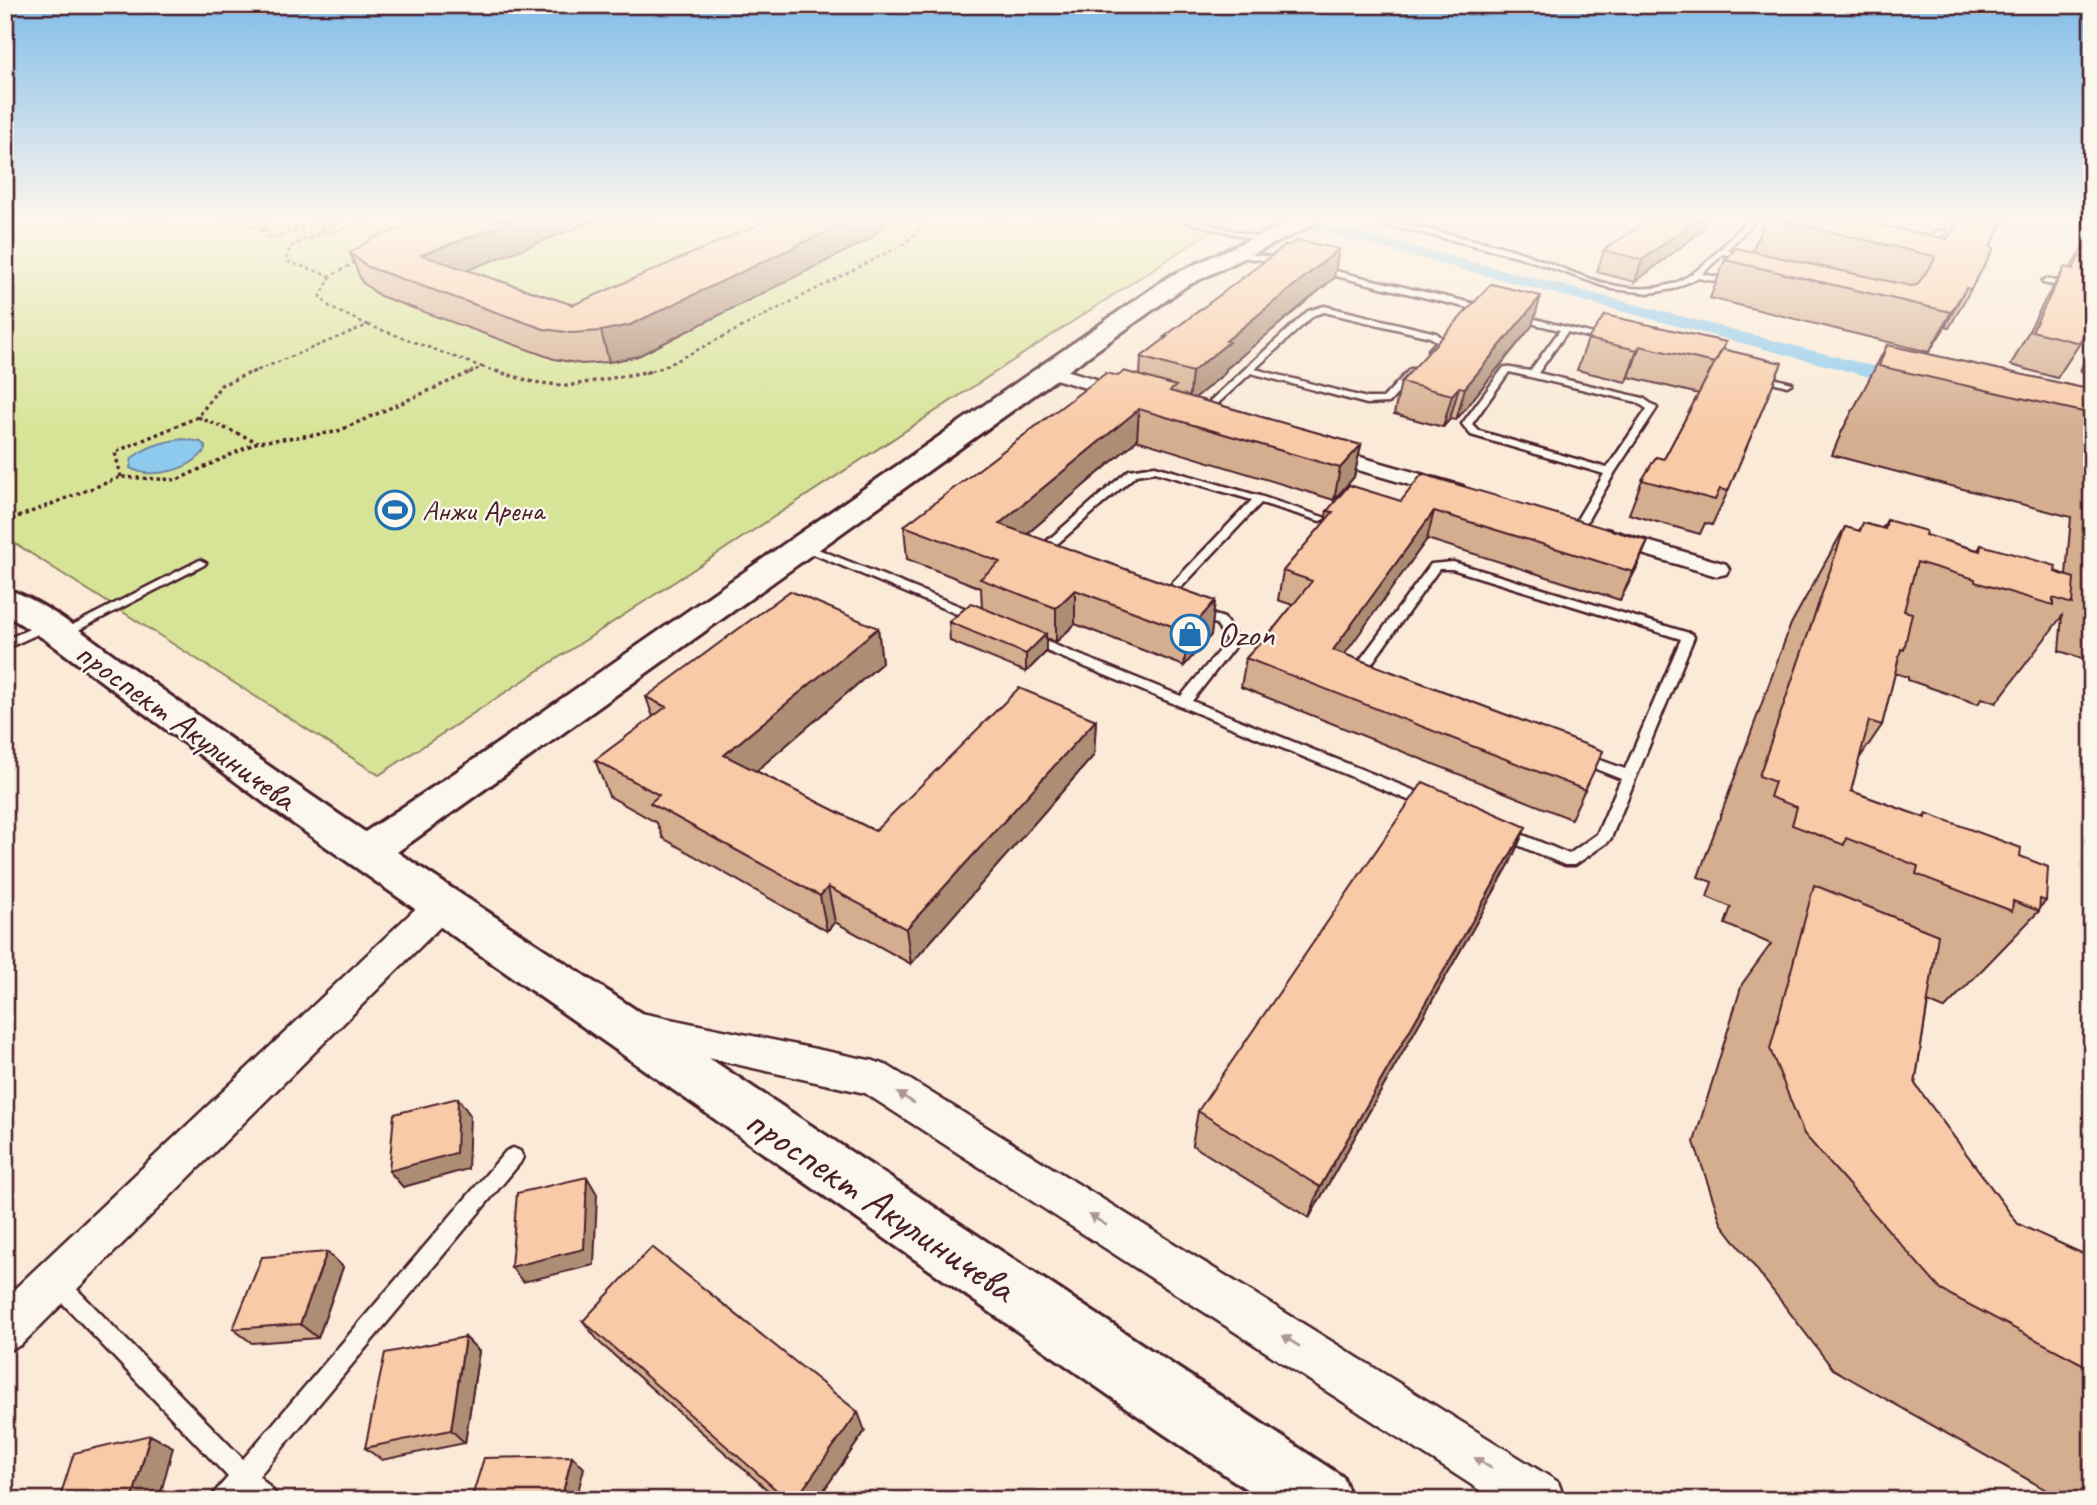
<svg xmlns="http://www.w3.org/2000/svg" width="2097" height="1505" viewBox="0 0 2097 1505" font-family="Caveat,sans-serif">
  <rect width="100%" height="100%" fill="#faead7"/>
  <filter id="ink" filterUnits="userSpaceOnUse"><feTurbulence type="fractalNoise" baseFrequency=".0143" numOctaves="2"/><feDisplacementMap in="SourceGraphic" scale="14" xChannelSelector="R" yChannelSelector="G"/><feConvolveMatrix kernelMatrix="1 2 1 2 8 2 1 2 1" color-interpolation-filters="sRGB"/></filter>
  <g filter="url(#ink)">
    <path fill="#d7e497" stroke="#908261" stroke-width="2" d="M5,220H1228L379,775L5,537Z"/>
    <path fill="#8dcaed" stroke="#72869f" stroke-width="2" d="M184,439L201,442L205,446V450C191,470 152,480 130,468L132,458C147,446 165,441 184,439Z"/>
    <g fill="none" stroke-linecap="round" stroke-linejoin="round">
      <path fill="#8dcaed" fill-rule="evenodd" d="M1285,220H1311L1922,379L1925,383L1922,387H1908L1287,223Z"/>
      <defs>
        <path id="lane" d="M1181,220H1193L1268,240L1264,242Z
          M1369,220H1382C1424,229 1466,237 1507,248C1558,262 1617,302 1672,284C1703,273 1725,242 1748,220H1756L1727,250L1754,258L1750,260L1723,254L1702,274L1737,281V285L1697,278L1673,289L1650,293L1612,289L1517,256Z
          M1939,230L1946,232L1931,244L1927,253H1921L1925,241Z
          M1234,252L1285,259L1289,261L1285,263L1231,256L1230,254Z
          M1318,267L1489,307L1493,310L1489,313L1315,271V267Z
          M2046,279L2092,288V293L2043,283L2042,281Z
          M1324,306L1436,333L1446,341L1432,354L1428,351L1437,341L1430,337L1324,312L1314,315L1255,369L1367,398H1383L1410,369H1416V373L1389,403L1367,404L1251,373L1203,417H1197V413L1308,311Z
          M1516,314L1612,339L1608,342L1567,332L1538,373L1643,398L1657,408L1615,472L1582,530H1574L1572,528L1604,474L1471,435L1462,424L1504,367L1530,371L1560,330L1513,319V315ZM1509,372L1637,402L1647,409L1607,468L1479,431L1472,424Z
          M2092,353V374L2082,370L2088,356Z
          M1754,373L1792,383L1787,386L1754,377Z
          M1155,466L1263,497L1326,518L1320,521L1261,503L1174,595L1178,602L1172,606L1168,605L1162,595L1164,592L1252,500L1155,472L1136,475L1057,544L1062,553L1067,556L1065,558L1053,557L1045,543L1047,541L1129,470Z
          M803,543L984,616L986,619L980,623L976,622L799,548L797,546Z
          M200,560L206,563L204,565L65,637H57L55,634Z
          M1453,562L1692,634L1694,637L1611,838L1608,842L1575,865H1565L1499,837L1496,833L1499,829L1504,827L1569,854L1597,834L1621,779L1576,761L1574,758L1581,753L1625,769L1681,639L1452,569H1439L1372,663L1380,676L1373,680L1368,679L1359,663L1360,660L1431,564Z
          M1195,609L1224,618L1239,641L1192,701L1435,799L1437,803L1435,807H1425L1027,643L1025,640L1027,637H1035L1181,696L1227,641L1216,624L1191,616L1189,613L1191,610Z
          M47,621L53,625L51,628L5,649V640Z
          M513,1148L520,1151L523,1157L520,1163L259,1476L274,1492L278,1500H250L244,1494L238,1500H211L215,1492L228,1477L51,1291L48,1284L51,1277L58,1274L65,1277L243,1459L506,1151Z"/>
        <path id="street" d="M1049,365L1136,391L1139,395L1136,399L1129,401L1042,375L1039,371L1042,367Z
          M1318,445L1463,486L1466,491L1463,496L1455,498L1310,456L1307,451L1310,446Z
          M1606,529L1726,564L1729,569L1726,574L1717,576L1598,541L1594,536L1598,531Z
          M443,890L455,894L460,903L455,912L21,1345L5,1352V1298L431,894Z
          M636,1012L874,1061L888,1066L1558,1482L1565,1500H1495L865,1093L623,1039L617,1028L623,1017Z"/>
        <path id="secondary" d="M1292,220H1318L1315,224L1186,286L397,852L1343,1477L1352,1500H1263L1164,1434L271,808L49,642L5,614V589C42,598 100,646 132,668C209,724 286,779 365,832L462,768L1170,276Z"/>
      </defs>
      <use href="#lane" stroke="#4a1f2b" stroke-width="5"/>
      <use href="#street" stroke="#4a1f2b" stroke-width="5"/>
      <use href="#secondary" stroke="#4a1f2b" stroke-width="6"/>
      <path stroke="#4a1f2b" stroke-width="2.5" stroke-dasharray="3.5 3.5" stroke-linecap="butt" d="M232,220L262,230L333,225
        M262,230L270,238L304,229
        M262,230L269,220
        M309,239L372,220
        M331,276L286,261L290,247L344,220
        M368,325L482,367
        M251,373L368,325L331,308L320,297L331,276L359,260
        M469,373L482,367L502,373
        M645,373L664,367L904,244L921,227V220"/>
      <path stroke="#4a1f2b" stroke-width="3.5" stroke-dasharray="3.5 3.5" stroke-linecap="butt" d="M496,371L533,382L567,386L651,371
        M198,417L258,442
        M121,477L115,452L198,417L221,385L255,371
        M5,522L121,477L177,480L258,442L336,432L473,371"/>
      <use href="#lane" fill="#fbf7ec" fill-rule="evenodd"/>
      <use href="#street" fill="#fbf7ec" fill-rule="evenodd"/>
      <use href="#secondary" fill="#fbf7ec" fill-rule="evenodd"/>
    </g>
    <path fill="#d5ae90" stroke="#4a1f2b" stroke-width="2" d="M425,220H596L467,270L573,305L884,224L870,239L638,356L609,362L582,364L554,359L380,296L362,282L350,253Z
      M1648,220H1706L1704,222L1700,232L1635,282L1597,272L1604,250Z
      M1765,220H1855L1947,239L1957,223L1940,220H2004L1990,247L1994,248L1949,328L1945,327L1929,352L1710,298L1725,260L1752,252Z
      M2092,231V315L2080,343L2057,378L2011,365L2045,300L2065,267L2070,269Z
      M1334,278L1226,369L1225,373L1195,398L1361,445L1354,477L1334,500L1137,440L1027,534L1215,601L1211,635L1184,666L1075,624L1056,642L1046,638V652L1026,672L950,641L949,622L982,608L981,588L907,559L904,526L1118,376H1140L1141,357L1164,340V337Z
      M1532,326L1456,420L1450,419L1443,427L1394,414L1401,382Z
      M1588,339L1726,342L1723,350L1728,491L1712,525L1705,523L1700,534L1629,514L1642,480L1664,459L1699,394L1629,377L1626,382L1577,370Z
      M1887,345L2092,390V661L2059,651L2062,616L1996,703L1982,698L1978,704L1908,680V677L1895,673L1882,725L1859,759L1851,791L1923,817L1926,813L2020,856L2046,901L2039,908V911L1944,1009L1928,1002L1915,1084L2018,1224L2092,1258V1500H2064L1833,1369L1721,1223L1694,1142L1742,984L1771,944L1725,924L1731,907L1707,897L1712,882L1698,877L1791,624L1845,527L1859,531L1863,523L1882,529L1887,520L1925,535L1978,550L1981,545L2066,575L2071,517L1832,455L1841,433Z
      M1401,501L1648,541L1636,569L1620,600L1427,539L1344,654L1603,751L1571,819L1241,687L1246,658L1276,626L1293,605L1278,600L1283,571L1325,522L1327,511Z
      M878,628L882,663L756,771L875,831L1096,720L1094,755L911,964L835,922L827,931L663,838L657,823L609,796L595,760L653,717L646,697Z
      M1510,863L1309,1218L1192,1145L1198,1111Z
      M327,1252L343,1267L318,1338L252,1343L233,1329Z
      M583,1321L865,1431L817,1500H779L600,1343Z
      M465,1337L479,1351L465,1443L382,1460L365,1448Z"/>
    <path fill="#ae8d75" stroke="#4a1f2b" stroke-width="2" d="M516,220H596L432,284L421,255Z
      M851,220H884V224L870,239L638,356L609,362L601,331Z
      M1696,220H1706L1704,222L1700,232L1635,282L1642,260Z
      M1339,249L1334,278L1226,369L1225,373L1189,403L1192,372L1226,341Z
      M1966,288L1945,327L1929,352L1951,312Z
      M1541,296L1532,326L1456,420L1465,388Z
      M1640,346L1629,377L1626,382L1637,350Z
      M1459,387L1450,419L1443,427L1452,395Z
      M1139,409L1137,440L1000,557L999,524Z
      M1361,445L1354,477L1334,500L1340,468Z
      M1434,511L1427,539L1327,679L1333,650Z
      M1648,541L1636,569L1620,600L1633,572Z
      M1075,590V624L1056,642V608Z
      M1215,601L1211,635L1184,666L1188,632Z
      M878,628L882,663L734,790L724,755Z
      M1046,634V652L1026,672V654Z
      M1096,720L1094,755L911,964L906,929Z
      M1526,827L1510,863L1309,1218L1320,1187Z
      M828,887L835,922L827,931L820,896Z
      M458,1098L470,1115L468,1169L403,1187L389,1171Z
      M587,1177L597,1194L594,1265L523,1282L511,1267Z
      M327,1252L343,1267L318,1338L300,1324Z
      M465,1337L479,1351L465,1443L451,1430Z
      M858,1412L865,1431L817,1500H795Z
      M150,1435L173,1447L159,1500H132Z
      M572,1456L584,1468L576,1500H561Z"/>
    <path fill="#f8caa7" stroke="#4a1f2b" stroke-width="2" d="M425,220H516L421,255L573,305L769,220H851L630,325L601,331L572,333L544,329L368,267L350,253L375,237Z
      M1648,220H1696L1642,260L1604,250Z
      M1779,220H1855L1947,239L1960,220H2004L1990,247L1994,248L1971,289L1966,288L1951,312L1725,260L1736,248L1911,286L1917,285L1935,259L1934,256Z
      M2092,232V250L2084,248Z
      M1297,240L1339,249L1226,341L1229,342L1192,372L1141,357L1167,337H1164L1286,245H1290Z
      M2079,257L2092,259V315L2080,343L2032,331L2065,267L2073,269Z
      M1491,284L1541,296L1465,388L1459,387L1452,395L1401,382Z
      M1605,315L1726,342L1715,363L1640,346L1637,350L1588,339Z
      M1887,345L2092,390V414L1879,366Z
      M1722,349L1782,363L1728,491L1720,489L1715,500L1642,480L1656,457L1664,459Z
      M1124,371L1176,386L1170,391L1361,445L1340,468L1139,409L999,524L1215,601L1188,632L1075,590L1056,608L980,579L1000,562L904,526L1106,373L1118,376Z
      M1422,474L1648,541L1633,572L1434,511L1333,650L1603,751L1585,790L1246,658L1276,626L1312,581L1283,571L1333,512L1327,511L1349,485L1401,501Z
      M1887,520L1926,531L1925,535L1980,551L1981,545L2056,566L2055,572L2074,578L2072,604L2053,598V605L1975,582V579L1917,562L1904,611L1912,613L1904,650L1901,649L1882,725L1869,721L1851,791L1925,818L1926,813L2021,848L2020,856L2048,867L2046,901L2040,899L2039,911L2013,901L2012,911L1916,874L1918,866L1846,838L1844,845L1792,825L1797,807L1770,797L1775,782L1759,776L1845,527L1860,531L1863,523L1885,529Z
      M790,591L878,628L724,755L875,831L1019,688L1096,720L906,929L828,887L820,896L650,803L659,795L595,760L666,707L646,697Z
      M971,603L1046,634L1026,654L949,622Z
      M1423,782L1526,827L1320,1187L1198,1111Z
      M1814,885L1938,935L1915,1084L2018,1224L2092,1258V1369L1941,1290L1804,1134L1770,1049Z
      M458,1098L456,1153L389,1171L394,1114Z
      M587,1177L584,1249L511,1267L517,1193Z
      M652,1247L858,1412L795,1500H788L583,1321Z
      M327,1252L300,1324L233,1329L262,1257Z
      M465,1337L451,1430L365,1448L385,1353Z
      M150,1435L132,1500H59L74,1453Z
      M572,1456L561,1500H471L484,1458Z"/>
    <defs><path id="oneway-solid" d="M-6-.8H1V-3.2L6.5 0L1 3.2V.8H-6Z" transform="scale(1.75)"/></defs>
    <g fill="#ab9695">
      <use href="#oneway-solid" transform="translate(906 1098) rotate(-148)"/>
      <use href="#oneway-solid" transform="translate(1098 1220) rotate(-148)"/>
      <use href="#oneway-solid" transform="translate(1291 1341) rotate(-148)"/>
      <use href="#oneway-solid" transform="translate(1483 1463) rotate(-148)"/>
    </g>
  </g>
  <linearGradient id="sky" x2="0" y2="1"><stop stop-color="#83bdea"/><stop offset="0.51" stop-color="#fdf6ed"/><stop offset="1" stop-color="#fdf6ed" stop-opacity="0"/></linearGradient>
  <rect width="2097" height="430" fill="url(#sky)"/>
  <defs>
    <symbol id="stadium-ring" viewBox="-11 -11 22 22"><circle r="9.5" fill="#fbf7ec" stroke="#1f6fb2" stroke-width="1.5"/><path d="M0-5a6.5 5 0 1 0 0 10a6.5 5 0 1 0 0-10ZM-3.5-1.8h7v3.6h-7Z" fill="#1f6fb2"/></symbol>
    <symbol id="shop-ring" viewBox="-11 -11 22 22"><circle r="9.5" fill="#fbf7ec" stroke="#1f6fb2" stroke-width="1.5"/><path d="M-5-2.5h2.3a2.7 3.5 0 0 1 5.4 0H5L5.5 6h-11ZM-1.5-2.5h3a1.5 2.3 0 0 0-3 0Z" fill="#1f6fb2"/></symbol>
  </defs>
  <g fill-rule="evenodd">
    <use href="#stadium-ring" x="373" y="488" width="44" height="44"/>
    <use href="#shop-ring" x="1168" y="612" width="44" height="44"/>
  </g>
  <g text-anchor="middle" stroke-width="5" stroke-linejoin="round" paint-order="stroke">
    <g font-size="30" fill="#4a1f2b" stroke="#fbf7ec" text-anchor="start">
      <text x="422" y="520">Анжи Арена</text>
    </g>
    <g font-size="35" fill="#4a1f2b" stroke="#fbf7ec" text-anchor="start">
      <text x="1217" y="646">Ozon</text>
    </g>
    <g font-size="35" fill="#4a1f2b" stroke="#fbf7ec">
      <text transform="translate(186 725) rotate(36)" y="12">проспект Акулиничева</text>
    </g>
    <g font-size="42" fill="#4a1f2b" stroke="#fbf7ec">
      <text transform="translate(881 1203) rotate(34)" y="15">проспект Акулиничева</text>
    </g>
  </g>
  <rect width="2097" height="1505" fill="none" stroke="#fbf7ec" stroke-width="28"/>
  <rect x="14" y="14" width="2069" height="1477" fill="none" stroke="#4a1f2b" stroke-width="2.5" filter="url(#ink)"/>
</svg>
